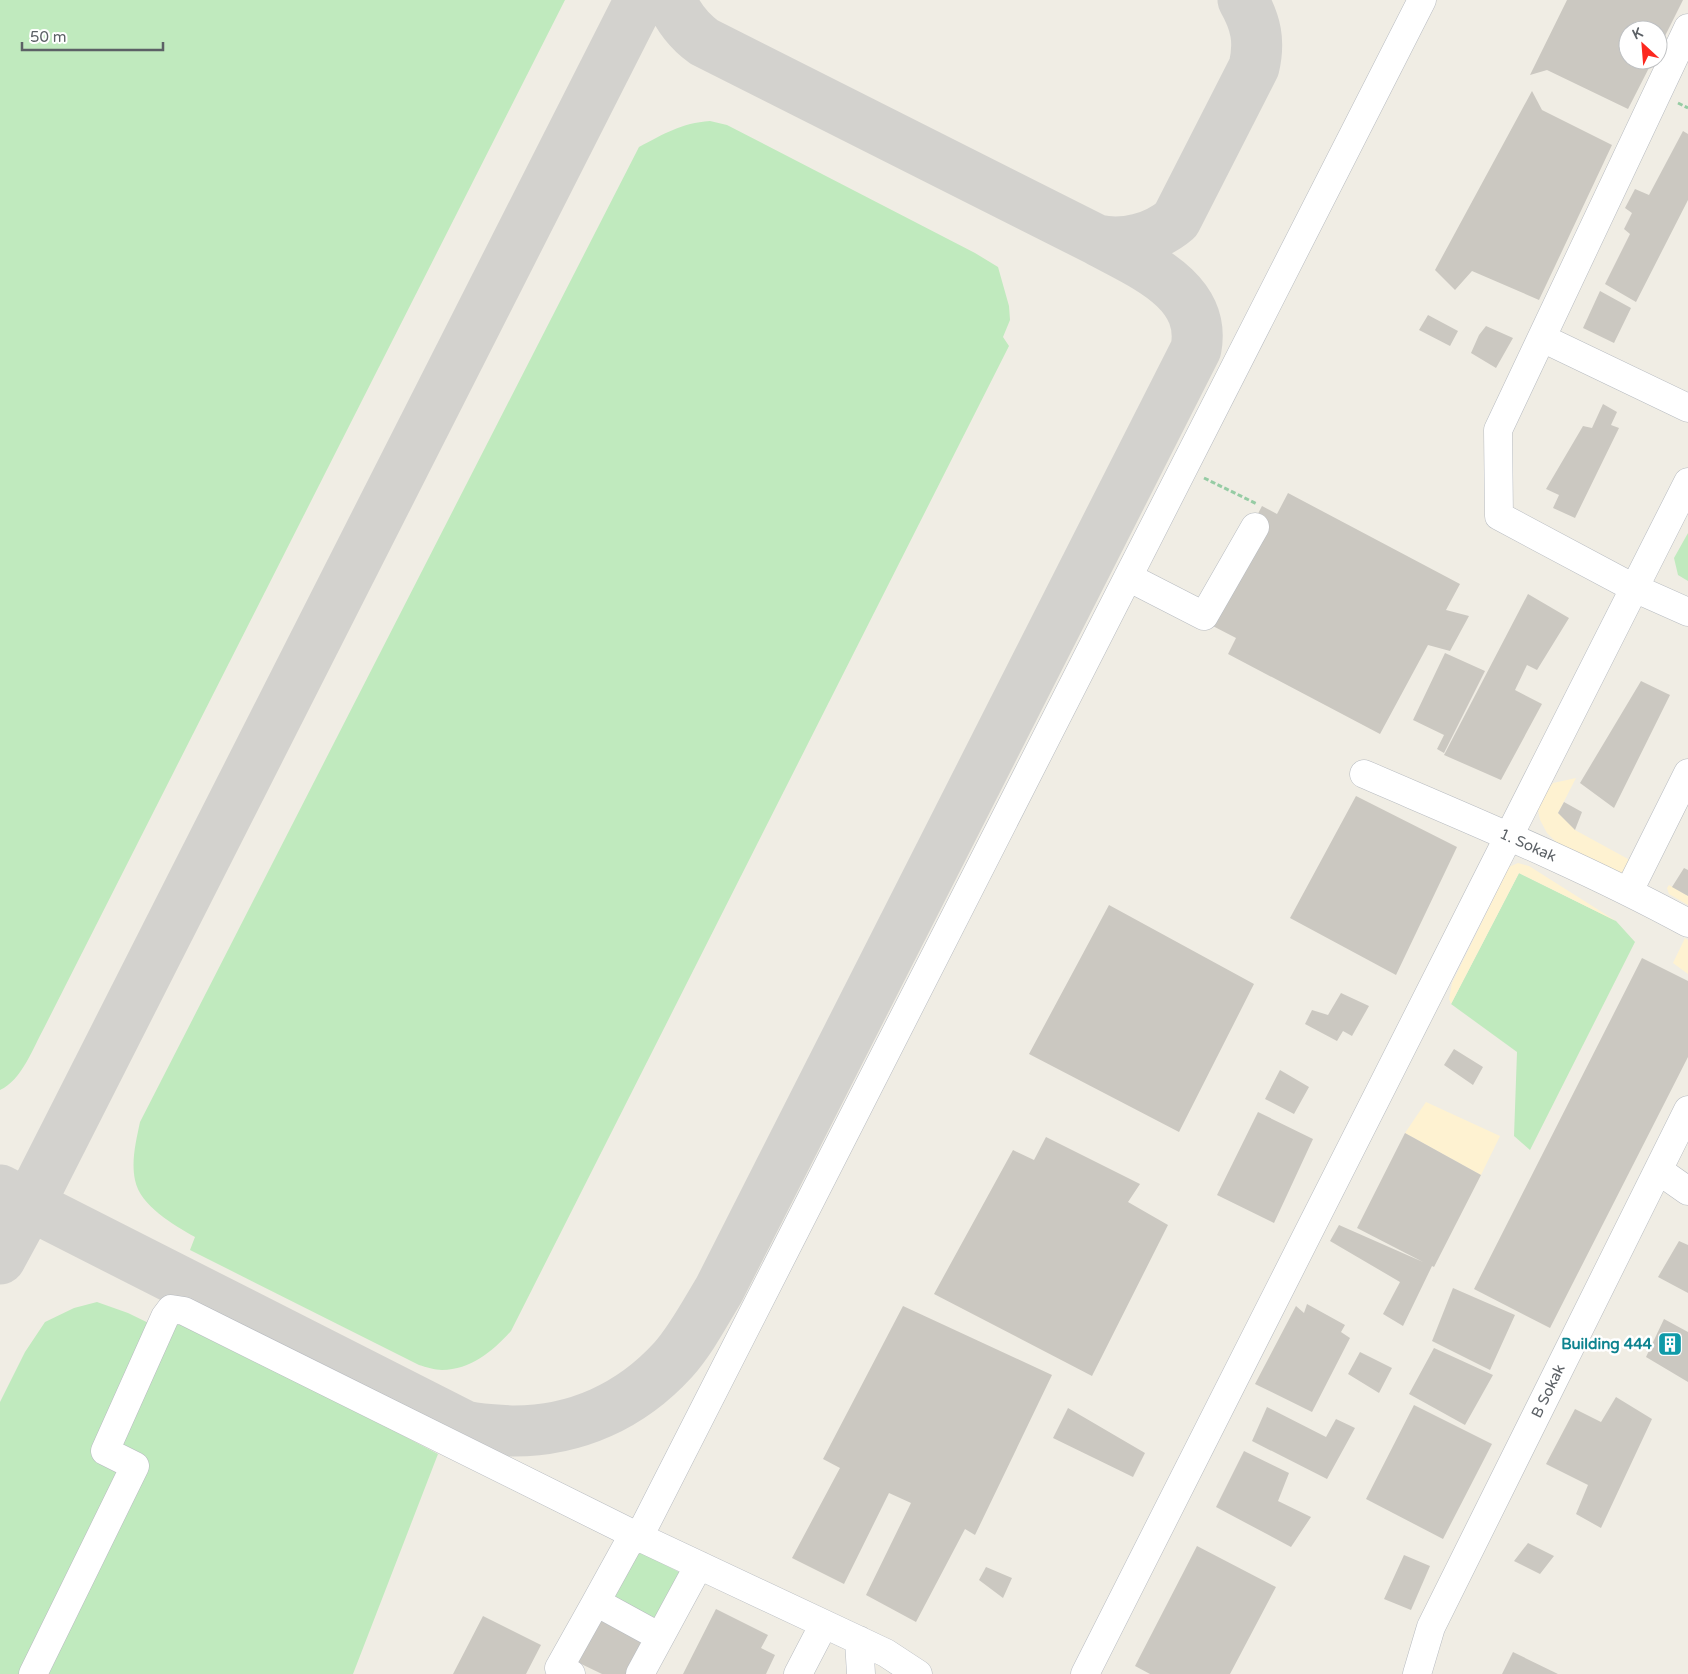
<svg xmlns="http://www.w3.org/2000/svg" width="1688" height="1674" viewBox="0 0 1688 1674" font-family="'Varela Round',sans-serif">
  <rect width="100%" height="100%" fill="#f0ede4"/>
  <path fill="#c0eabe" d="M0,0H565L44,1028C33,1048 22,1080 0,1090Z
    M710,121L727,125L975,253L998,267L1009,306L1010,320L1003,337L1009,346L511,1331C493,1351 471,1370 442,1370C435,1370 426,1367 419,1365L190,1250L195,1237C174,1225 140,1206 135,1180C131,1161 136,1141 140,1122L639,147C664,134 681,123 710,121Z
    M1688,533V581L1678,575L1674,558Z
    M1519,873L1616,921L1635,942L1530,1150L1514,1136L1517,1052L1451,1004Z
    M97,1302L128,1313L165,1331L179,1318L438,1454L353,1674H0V1402L25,1352L45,1322L74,1308Z
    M630,1547L683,1574L665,1614L652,1621L614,1601L610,1587Z"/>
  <path fill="#fef2d1" d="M1576,778L1558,813L1572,823L1575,830L1628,859L1631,862L1623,875L1558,844L1547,833L1540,820L1538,810L1542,798L1553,783Z
    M1518,863L1529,866L1616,921L1519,873L1451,1004L1449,999L1452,983L1509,867Z
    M1669,885L1688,896V905L1669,894L1667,888Z
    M1685,938L1688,940V974L1673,963Z
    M1426,1102L1500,1136L1481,1175L1405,1133Z"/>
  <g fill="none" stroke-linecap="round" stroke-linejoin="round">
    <path stroke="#d3d2ce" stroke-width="51" d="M671,0C678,17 689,31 704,42L1097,240C1124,246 1155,238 1176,220L1254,67C1260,41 1256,23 1243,0
      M0,1190L465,1426C481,1430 497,1430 514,1431C576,1431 631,1406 673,1360C691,1340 705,1313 719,1290L1196,349C1207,289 1140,264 1097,240
      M0,1259L25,1213L640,0"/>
  </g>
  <path fill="#cbc8c1" d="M1567,0H1683L1658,50V30H1628V60H1653L1628,109L1547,70L1530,75Z
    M1532,91L1542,110L1612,145L1539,300L1472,271L1455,290L1435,270Z
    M1683,131L1688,134V200L1636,302L1605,284L1630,234L1624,229L1632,213L1625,208L1635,189L1649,195Z
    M1600,291L1631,308L1614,343L1583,328Z
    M1428,315L1458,331L1450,346L1419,330Z
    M1486,326L1513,338L1496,368L1471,353L1479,335Z
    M1603,404L1617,412L1611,425L1619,428L1575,518L1553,508L1559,495L1546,489L1583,426L1592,428Z
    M1288,493L1460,584L1446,610L1469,616L1450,651L1428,645L1380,734L1228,654L1236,638L1209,624L1253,523L1262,506L1277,514Z
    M1528,594L1569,618L1537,670L1527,665L1515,690L1542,704L1501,780L1444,755Z
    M1445,653L1485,671L1444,753L1437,749L1444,735L1413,720Z
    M1641,681L1670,695L1614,808L1580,783Z
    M1356,796L1457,847L1396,975L1290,918Z
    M1564,802L1582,812L1575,830L1558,813Z
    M1684,868L1688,870V896L1672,887Z
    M1109,905L1254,984L1179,1132L1029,1054Z
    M1642,958L1688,981V1057L1550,1328L1474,1289Z
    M1341,993L1369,1006L1352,1036L1343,1031L1337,1041L1305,1024L1312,1010L1328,1015Z
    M1454,1049L1483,1067L1473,1085L1444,1065Z
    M1280,1070L1309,1087L1294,1114L1265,1099Z
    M1258,1112L1313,1139L1274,1223L1217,1195Z
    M1405,1133L1481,1175L1434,1267L1432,1266L1403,1326L1383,1314L1400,1282L1330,1241L1339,1225L1423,1262L1357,1228Z
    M1046,1137L1140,1184L1128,1202L1168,1225L1092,1376L934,1294L1013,1150L1034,1160Z
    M1679,1241L1688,1245V1293L1658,1277Z
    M1453,1288L1515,1315L1490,1370L1432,1341Z
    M1307,1304L1345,1325L1341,1332L1350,1338L1312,1412L1255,1384L1296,1306L1304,1313Z
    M903,1306L1052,1375L975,1535L965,1529L916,1622L866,1595L911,1503L889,1493L844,1584L792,1558L840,1468L823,1459Z
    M1664,1319L1688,1332V1382L1646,1357Z
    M1434,1348L1493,1375L1465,1425L1409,1394Z
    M1360,1352L1392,1368L1379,1393L1348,1374Z
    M1616,1397L1652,1419L1601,1528L1576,1514L1588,1485L1546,1464L1575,1409L1601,1422Z
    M1414,1405L1492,1444L1443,1539L1366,1499Z
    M1267,1407L1326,1437L1336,1419L1355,1428L1327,1479L1252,1441Z
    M1068,1408L1145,1453L1133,1477L1053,1438Z
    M1244,1451L1289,1473L1278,1501L1311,1517L1291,1547L1216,1507Z
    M1528,1543L1554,1556L1540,1574L1514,1561Z
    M1197,1546L1276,1587L1230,1674H1150L1135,1666Z
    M1404,1555L1430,1566L1411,1610L1384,1599Z
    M986,1567L1012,1578L1003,1598L979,1580Z
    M716,1609L768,1635L761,1648L775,1655L766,1674H683Z
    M483,1616L541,1645L526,1674H453Z
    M596,1618L648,1646L634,1674H602L575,1661Z
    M1513,1652L1558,1674H1502Z"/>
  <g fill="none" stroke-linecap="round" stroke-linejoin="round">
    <defs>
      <path id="minor" d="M1688,28L1498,430L1499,516L1634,588L1688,612
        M1542,338L1688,408
        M1128,577L1204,616L1255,527
        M1364,774C1473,821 1583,866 1688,923
        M1629,891L1688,773
        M1658,1170L1688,1191
        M639,1537L628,1544L596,1602L660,1637L699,1565
        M859,1640L861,1674
        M33,1674L135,1466L105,1451L165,1317L171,1309L184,1311L639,1537
        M571,1674L559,1668L596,1602
        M640,1674L660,1637
        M798,1674L824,1624
        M918,1674L886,1653L639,1537L1422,0
        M1085,1674L1688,482
        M1417,1674L1431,1627L1688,1110"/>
    </defs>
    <use href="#minor" stroke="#b7bbc0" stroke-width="29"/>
    <path stroke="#96cca4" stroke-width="3" stroke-dasharray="5 2.5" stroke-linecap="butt" d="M1678,103L1688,108
      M1204,478L1257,504"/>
    <use href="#minor" stroke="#fff" stroke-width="28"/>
  </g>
  <defs>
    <symbol id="building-square" viewBox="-11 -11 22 22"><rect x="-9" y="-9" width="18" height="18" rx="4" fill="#0f9aa8" stroke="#fff"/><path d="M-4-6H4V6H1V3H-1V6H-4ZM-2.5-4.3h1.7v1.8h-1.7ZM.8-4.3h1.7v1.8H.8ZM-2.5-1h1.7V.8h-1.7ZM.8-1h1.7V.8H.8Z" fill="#fff"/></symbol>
  </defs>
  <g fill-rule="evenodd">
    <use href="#building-square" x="1656" y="1330" width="28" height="28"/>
  </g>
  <g text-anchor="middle" stroke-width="5" stroke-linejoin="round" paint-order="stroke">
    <g font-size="15" fill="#5c6166" stroke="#fff">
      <text transform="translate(1528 845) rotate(24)" y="5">1. Sokak</text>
      <text transform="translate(1548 1391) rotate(-64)" y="5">B Sokak</text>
    </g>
    <g font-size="15" font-weight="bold" fill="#0d838f" stroke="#fff" text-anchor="end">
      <text x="1652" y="1349">Building 444</text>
    </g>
  </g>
  <g transform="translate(1643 45) rotate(334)"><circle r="24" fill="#ffffff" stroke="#bec0c2"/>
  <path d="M0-4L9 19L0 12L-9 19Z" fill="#fc281f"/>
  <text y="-8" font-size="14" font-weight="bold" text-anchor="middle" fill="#5c6166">K</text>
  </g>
  <path d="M22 42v8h141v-8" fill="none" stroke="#5c6166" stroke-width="2.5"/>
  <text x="30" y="42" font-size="15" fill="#5c6166" stroke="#ffffff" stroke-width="4" paint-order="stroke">50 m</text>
</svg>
